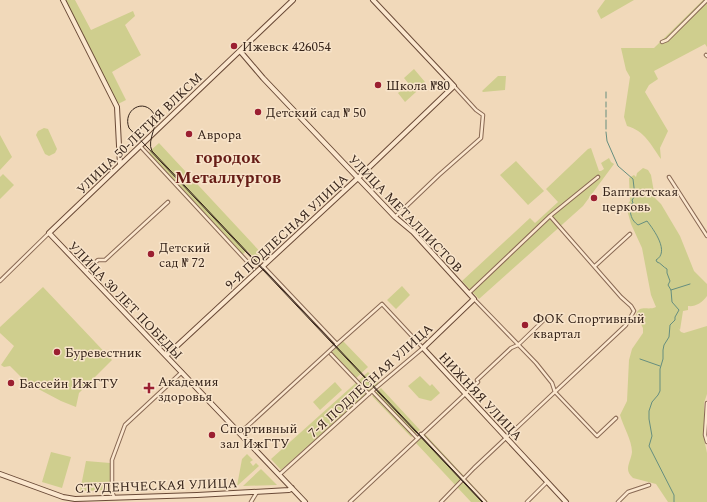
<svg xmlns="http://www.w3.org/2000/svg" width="707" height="502" viewBox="0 0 707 502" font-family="Spectral,serif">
  <rect width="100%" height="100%" fill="#f1d9ba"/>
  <path fill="#cfce8e" d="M65,0H75L91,30L133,11L135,16L125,25L141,55L112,72L126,100L118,104Z
    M605,0H634L601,19L597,11Z
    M703,0H707V47L705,44L654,71L658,79L649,85L645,92L668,131L660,148L661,159C651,145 645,131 627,126L624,117L630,77L626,70L621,48H654Z
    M414,69L425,82L416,89L411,83L409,84L404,78Z
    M498,76H506L505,90L483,92L482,91Z
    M408,84L416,92L405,102L398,93Z
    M44,128L48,129L57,149L55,153L49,156L45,154L36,135L38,131Z
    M0,135L12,157L0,170Z
    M159,143L265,257L259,263L247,250L242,255L148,153Z
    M591,148L599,171H601L604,169L601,163L609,158L611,162L614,164L583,206L479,299L462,281L530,218L535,223L558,202L546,189L588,149Z
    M516,161L544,191L528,205L500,175Z
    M643,168L648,170L651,175L655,198L661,204L680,236L694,271L707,284V296C702,303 695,307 688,306V310L683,311L680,330L678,328L681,332L684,333L707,326V394L704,403V439L707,453V502H668L656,484L633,478C623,470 631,462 632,452C632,440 623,426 620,415L627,401L629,360L632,349L643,333V328L636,315C639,304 648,311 656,307L651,295L642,248L631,224L626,206L630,201L629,178L634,175L636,177L637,173Z
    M3,174L14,185L0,199V177Z
    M402,286L410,295L396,309L387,300Z
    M43,287L112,360L79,393L76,407L61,401L27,383L10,366L4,367L1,365L14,346L0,333V327Z
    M343,341L368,367L354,380L330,354Z
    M368,372L379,383L281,470L271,459Z
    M420,376L430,386L432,384L440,393L431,401L419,398L408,386Z
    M335,382L342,390L320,410L313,402Z
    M381,388L420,430L411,437L372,396Z
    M425,434L488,502H471L416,443Z
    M51,452L71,457L62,488L42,482Z
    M247,454L253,460L250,462L253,466L256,463L259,466L237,486L242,459Z
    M86,461L110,463V490L80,491Z
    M261,469L277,485L243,486Z"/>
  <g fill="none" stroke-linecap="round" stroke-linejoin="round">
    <path stroke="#668e7f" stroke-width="1" d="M606,98V92
      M606,107V102
      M606,110V117
      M606,129V120
      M606,132L607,141L618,166L633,179L635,196L632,200L633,203L630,205C630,214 631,220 638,225L647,221C654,230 670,252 656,260L657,262C661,263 663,267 667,269V273L670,281L668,285L671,290L672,302L679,310L675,317V320L670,325L669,337L664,345L663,350V359L660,369V391L658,395L652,402L649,411V419L652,436L649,446L674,495V502
      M671,290L690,284
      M640,359L660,366"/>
    <defs>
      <path id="street" d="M662,42L667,40L707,0
        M706,55L707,56
        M140,146L254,269
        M669,177L707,236
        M395,217L439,175L481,138L483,115L476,110L454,86
        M263,266L337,344
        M595,266L630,234
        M86,271L98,260H105L168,202
        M0,281L49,233
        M469,293L550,216L598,177
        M474,299L536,363L552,383L555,392L597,436L616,418
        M331,354L369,394
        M477,380L511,348L518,345L546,318
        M372,391L417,438
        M707,403L705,435L707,442
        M240,433L337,344L382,304L423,348L372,391L279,475
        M421,434L485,502
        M114,497L112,491V460L125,425L182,372
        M251,502L257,492
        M350,502L478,382
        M441,502L474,468L626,325L634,311L631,306L621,297L550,216
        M527,502L547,482
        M618,502L628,492L649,485"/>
      <path id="secondary" d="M63,0L117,107L120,165
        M293,0L49,233L305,502
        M240,51L263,78L375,196L395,217L413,232L474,299L423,348L566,502
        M166,356L358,178L454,86L373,0
        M0,474L63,497L75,499L197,495L289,490L292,488"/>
    </defs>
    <use href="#street" stroke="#886853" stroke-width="4.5"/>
    <use href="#secondary" stroke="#6a4a37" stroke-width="6"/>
    <use href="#street" stroke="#fbe7ce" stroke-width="2.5"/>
    <use href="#secondary" stroke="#fbe7ce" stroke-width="4"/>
    <path stroke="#36241a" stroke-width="1" d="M482,502L129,128C122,110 144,97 154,114C160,123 146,140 152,151L483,502"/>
  </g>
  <g fill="#9b1f31" stroke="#f8e4ca" stroke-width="1.5">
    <circle cx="234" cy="46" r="4"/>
    <circle cx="378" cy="85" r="4"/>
    <circle cx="258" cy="112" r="4"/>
    <circle cx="189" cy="134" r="4"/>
    <circle cx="594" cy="198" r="4"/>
    <circle cx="151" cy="254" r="4"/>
    <circle cx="525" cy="325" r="4"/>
    <circle cx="57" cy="352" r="4"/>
    <circle cx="11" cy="383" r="4"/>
    <path d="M147 382h4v4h4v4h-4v4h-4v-4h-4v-4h4z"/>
    <circle cx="212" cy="435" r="4"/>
  </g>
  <g text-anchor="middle" stroke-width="3" stroke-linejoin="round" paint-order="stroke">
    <g font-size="13" fill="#36241a" stroke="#f8e4ca" text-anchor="start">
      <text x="242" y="51">Ижевск 426054</text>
      <text x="386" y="90">Школа №80</text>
      <text x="266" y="117">Детский сад № 50</text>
      <text x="197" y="139">Аврора</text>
      <text x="602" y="196">Баптистская<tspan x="602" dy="15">церковь</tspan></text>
      <text x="159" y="252">Детский<tspan x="159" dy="15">сад № 72</tspan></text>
      <text x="533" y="323">ФОК Спортивный<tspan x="533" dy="15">квартал</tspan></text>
      <text x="65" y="357">Буревестник</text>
      <text x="158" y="386">Академия<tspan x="158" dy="15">здоровья</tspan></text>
      <text x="19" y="388">Бассейн ИжГТУ</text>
      <text x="220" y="433">Спортивный<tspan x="220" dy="15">зал ИжГТУ</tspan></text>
    </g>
    <g font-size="13" fill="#36241a" stroke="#f8e4ca">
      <text transform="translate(139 133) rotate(-44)" y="5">УЛИЦА 50-ЛЕТИЯ ВЛКСМ</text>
      <text transform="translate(406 213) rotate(46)" y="5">УЛИЦА МЕТАЛЛИСТОВ</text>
      <text transform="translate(286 231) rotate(-43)" y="5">9-Я ПОДЛЕСНАЯ УЛИЦА</text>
      <text transform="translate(126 300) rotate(46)" y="5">УЛИЦА 30 ЛЕТ ПОБЕДЫ</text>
      <text transform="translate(370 380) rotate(-42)" y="5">7-Я ПОДЛЕСНАЯ УЛИЦА</text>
      <text transform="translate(481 396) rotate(47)" y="5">НИЖНЯЯ УЛИЦА</text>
      <text transform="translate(156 485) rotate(-2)" y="5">СТУДЕНЧЕСКАЯ УЛИЦА</text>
    </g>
    <g font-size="17" font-weight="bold" fill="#661c16" stroke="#f8e4ca">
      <text x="228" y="163">городок<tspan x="228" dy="20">Металлургов</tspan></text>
    </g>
  </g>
</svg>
